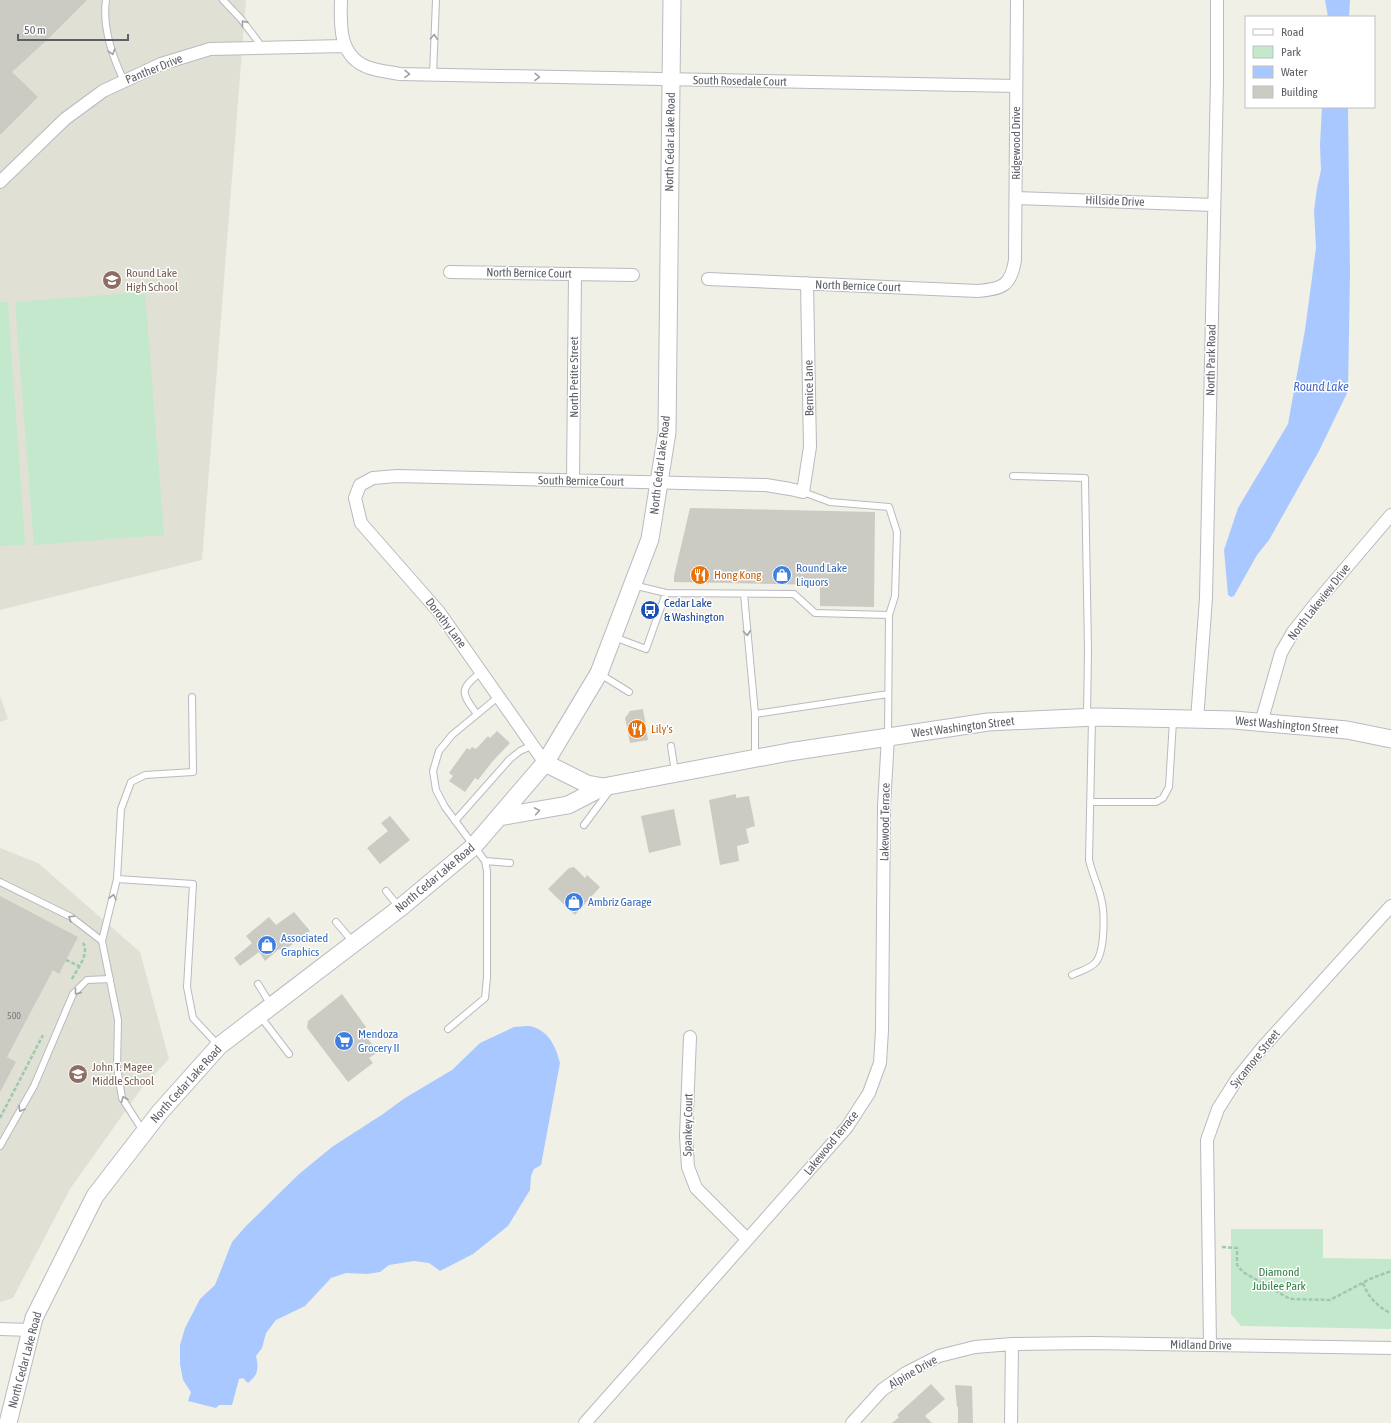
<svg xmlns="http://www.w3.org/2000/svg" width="1391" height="1423" viewBox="0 0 1391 1423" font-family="'Asap Condensed',sans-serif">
  <rect width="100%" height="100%" fill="#f0f0e7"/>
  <path fill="#e0e0d5" d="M0,0H246L202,560L0,610Z
    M0,696L8,719L0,722Z
    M0,848L38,863L140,952L169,1059L141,1089L70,1189L13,1298L0,1302Z"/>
  <path fill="#c3e8cb" d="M145,292L164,535L34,545L15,302Z
    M0,302H8L25,545L0,546Z
    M1231,1229H1323V1258L1391,1259V1329L1241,1326L1231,1314Z"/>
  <path fill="#a8c8ff" d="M1325,0H1350L1349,17H1328Z
    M1322,107H1348L1350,274L1348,391L1319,451L1269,540L1257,555L1234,596L1231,597L1228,595L1224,550L1238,508L1288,424L1305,330L1316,248L1314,211L1317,188L1321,170L1320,145Z
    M514,1027C520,1027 528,1025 533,1027C550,1032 556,1048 560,1063L541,1165L534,1169L531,1176L530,1190L508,1226L473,1254L440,1271L429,1263L414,1261L389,1265L380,1272L367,1274L346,1273L331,1278L305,1306L276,1320L266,1333L262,1348L256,1356C259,1369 258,1375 248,1383L243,1378L239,1379L232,1405H219L216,1408L188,1401L191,1392L183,1380L180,1364V1345L185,1328L200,1299L215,1285L232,1242L246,1226L299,1174L332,1147L383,1114L405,1098L452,1070L480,1043Z"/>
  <path fill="#cbcbc3" d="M0,0H87L48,39L12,72L38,97L0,135Z
    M690,508L875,512L874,607L820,606V585L674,582V576Z
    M643,709L648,740L630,743L625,718L630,711Z
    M497,731L510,743L492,762L478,780L475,778L465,792L449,781L453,776L449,773L467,748L470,750L472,747L476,749L488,736L490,738Z
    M736,794V798L749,796L755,826L746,829L749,843L737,846L739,861L720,865L709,800Z
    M674,809L681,845L649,853L641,816Z
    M390,816L410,840L380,864L367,848L388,831L381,823Z
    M574,867L585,878L587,875L600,887L575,915L548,889L569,868Z
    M0,896L78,937L59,974L53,970L7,1057L16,1062L0,1092Z
    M294,912L310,931L282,952L279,949L265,961L259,952L240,966L234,958L252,943L246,936L269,917L276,925Z
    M342,994L366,1027L362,1031L378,1052L369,1058L373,1063L348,1082L307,1028L308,1021Z
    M931,1384L945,1399L925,1416L932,1423H892L899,1417L897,1415Z
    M955,1385L972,1386L973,1423H958V1407H957Z"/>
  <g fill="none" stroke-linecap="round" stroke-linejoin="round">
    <defs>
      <path id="service" d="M106,0C102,28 112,56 124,81
        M223,0L241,19L263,48
        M433,75L436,0
        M1013,476L1085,478L1088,650L1087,716
        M803,492L830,502L889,507L897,532L895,596L889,615
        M633,585L666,593L794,594L815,613L889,615L888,735
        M744,594L755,714
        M614,637L646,649L666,593
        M600,674L629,692
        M477,714C460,692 460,689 481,672
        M671,746L675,772
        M755,757V714L888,694
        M1090,802H1156L1163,798L1169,787L1173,721
        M455,821L510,759L520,751L533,745
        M584,825L610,790
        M485,861L510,863
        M117,879L193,884L187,987L193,1018L218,1045
        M0,882L71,917L102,941
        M386,891L399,907
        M336,922L353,942
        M1072,975C1080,971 1090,969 1096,962C1105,950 1105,912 1101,898C1098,885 1092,873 1089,860L1092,719
        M258,984L271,1005
        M260,1016L289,1054
        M448,1029L485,998L487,977V871L485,861L445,807L436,790L433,771L439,751L452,735L498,697
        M143,1131L122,1098L117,1067L118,1020L102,941L117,879L121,809L131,782L145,775L193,772L192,697
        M0,1146L34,1086L73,994L87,980L110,979"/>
      <path id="minor" d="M341,0C340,27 339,58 370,68C379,71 390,72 400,74L1016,86
        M0,182L65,119L103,91L161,64L210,49L345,46
        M1016,198L1214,205
        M450,272L633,275
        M708,279L978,291C1002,289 1011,286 1015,260L1017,0
        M573,481L575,274
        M1197,720L1206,598L1217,80V0
        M1261,723L1281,653L1293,632L1316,603L1391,515
        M545,763L439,612L361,523L355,498L360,485L373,478L397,476L766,485L790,489L803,492L810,447L807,283
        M690,1037L686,1136L688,1167L696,1188L747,1239
        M0,1329L31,1330
        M1210,1345L1207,1140L1218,1109L1237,1079L1263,1047L1391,906
        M585,1423L847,1127L869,1093L880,1063L882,1030L884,806L888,737
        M852,1423L882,1390L906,1373L939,1356L975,1347L1012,1344L1091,1343L1391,1348
        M1011,1423L1012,1344"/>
      <path id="secondary" d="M545,763L587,784L603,787L789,752L988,722L1096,717L1234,720L1347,730L1391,739
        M499,817L568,805L603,787
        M8,1423L34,1318L95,1196L160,1112L219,1046L400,908L473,847L545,763L599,673L650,539L667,432L672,0"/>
    </defs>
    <use href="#service" stroke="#b9bac0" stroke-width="8"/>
    <use href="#minor" stroke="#b9bac0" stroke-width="14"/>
    <use href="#secondary" stroke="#babbc2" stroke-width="19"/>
    <path stroke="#9cc9b2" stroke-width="2.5" stroke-dasharray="4 2" stroke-linecap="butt" d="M66,960L79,966
      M72,979C77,969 90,954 83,943
      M0,1118L43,1035
      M1222,1247L1237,1248V1265L1243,1272L1290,1299L1330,1300L1370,1279L1391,1271
      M1363,1283C1368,1297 1377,1306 1390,1313"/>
    <use href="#service" stroke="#fff" stroke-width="6"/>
    <use href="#minor" stroke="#fff" stroke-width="12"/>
    <use href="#secondary" stroke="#fff" stroke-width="17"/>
  </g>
  <defs><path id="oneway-chevron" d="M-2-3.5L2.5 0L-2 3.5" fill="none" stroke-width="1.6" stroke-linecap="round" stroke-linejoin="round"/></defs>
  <g stroke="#9ea0a4">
    <use href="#oneway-chevron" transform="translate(244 23) rotate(-128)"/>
    <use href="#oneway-chevron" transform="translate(434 37) rotate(-87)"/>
    <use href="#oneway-chevron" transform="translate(112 52) rotate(73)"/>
    <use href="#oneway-chevron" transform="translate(407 74) rotate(1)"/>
    <use href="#oneway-chevron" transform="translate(537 77) rotate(1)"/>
    <use href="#oneway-chevron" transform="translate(747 633) rotate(85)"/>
    <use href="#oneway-chevron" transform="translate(537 811) rotate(-10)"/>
    <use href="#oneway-chevron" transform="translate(113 897) rotate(-77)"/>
    <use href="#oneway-chevron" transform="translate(71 918) rotate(-148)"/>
    <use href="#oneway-chevron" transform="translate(77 992) rotate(129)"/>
    <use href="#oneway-chevron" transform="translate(124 1099) rotate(-113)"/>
    <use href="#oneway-chevron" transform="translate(21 1109) rotate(120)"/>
  </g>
  <defs>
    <symbol id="school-disc" viewBox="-11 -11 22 22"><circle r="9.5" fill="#8d6e63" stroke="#fff"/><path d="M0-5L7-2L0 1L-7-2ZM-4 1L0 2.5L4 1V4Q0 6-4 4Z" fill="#fff"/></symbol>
    <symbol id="restaurant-disc" viewBox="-11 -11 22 22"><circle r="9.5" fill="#e8710a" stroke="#fff"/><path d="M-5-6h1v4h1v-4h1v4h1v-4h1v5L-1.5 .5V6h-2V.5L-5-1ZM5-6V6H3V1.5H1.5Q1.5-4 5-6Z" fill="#fff"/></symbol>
    <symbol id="shop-disc" viewBox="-11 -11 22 22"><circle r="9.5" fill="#3f7fe0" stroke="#fff"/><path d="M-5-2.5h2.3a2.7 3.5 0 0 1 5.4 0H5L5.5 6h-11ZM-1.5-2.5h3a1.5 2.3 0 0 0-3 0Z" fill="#fff"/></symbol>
    <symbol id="bus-disc" viewBox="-11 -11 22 22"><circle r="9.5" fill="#1a4fb4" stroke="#fff"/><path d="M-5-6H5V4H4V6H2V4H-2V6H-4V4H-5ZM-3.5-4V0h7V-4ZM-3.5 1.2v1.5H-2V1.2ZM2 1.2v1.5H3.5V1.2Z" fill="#fff"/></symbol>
    <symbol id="supermarket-disc" viewBox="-11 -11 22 22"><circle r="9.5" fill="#3f7fe0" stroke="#fff"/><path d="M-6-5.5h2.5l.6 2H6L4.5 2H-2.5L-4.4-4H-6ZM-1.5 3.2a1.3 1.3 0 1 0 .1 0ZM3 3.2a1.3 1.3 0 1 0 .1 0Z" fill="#fff"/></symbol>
  </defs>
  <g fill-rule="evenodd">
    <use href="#school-disc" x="101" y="269" width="22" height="22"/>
    <use href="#restaurant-disc" x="689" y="564" width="22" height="22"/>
    <use href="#shop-disc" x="771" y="564" width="22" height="22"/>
    <use href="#bus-disc" x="639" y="599" width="22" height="22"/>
    <use href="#restaurant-disc" x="626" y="718" width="22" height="22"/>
    <use href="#shop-disc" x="563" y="891" width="22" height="22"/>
    <use href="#shop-disc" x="256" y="934" width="22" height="22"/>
    <use href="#supermarket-disc" x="333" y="1030" width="22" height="22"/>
    <use href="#school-disc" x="67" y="1063" width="22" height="22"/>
  </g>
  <g text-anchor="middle" stroke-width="3" stroke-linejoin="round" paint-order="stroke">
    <g font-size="10" fill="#797b7e">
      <text x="14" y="1019">500</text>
    </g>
    <g font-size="12" fill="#5e6067" stroke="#fff">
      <text transform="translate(154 69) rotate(-22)" y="4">Panther Drive</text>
      <text transform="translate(740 81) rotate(1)" y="4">South Rosedale Court</text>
      <text transform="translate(670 142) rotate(-89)" y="4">North Cedar Lake Road</text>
      <text transform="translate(1016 143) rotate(-90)" y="4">Ridgewood Drive</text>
      <text transform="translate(1115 201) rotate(2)" y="4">Hillside Drive</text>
      <text transform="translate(529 273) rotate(1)" y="4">North Bernice Court</text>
      <text transform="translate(858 286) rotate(2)" y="4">North Bernice Court</text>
      <text transform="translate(1211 360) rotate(-89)" y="4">North Park Road</text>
      <text transform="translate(574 377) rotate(-90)" y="4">North Petite Street</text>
      <text transform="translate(809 388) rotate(-91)" y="4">Bernice Lane</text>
      <text transform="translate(660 465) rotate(-83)" y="4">North Cedar Lake Road</text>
      <text transform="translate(581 481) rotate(1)" y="4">South Bernice Court</text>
      <text transform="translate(1319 602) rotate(-52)" y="4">North Lakeview Drive</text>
      <text transform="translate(446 623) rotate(53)" y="4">Dorothy Lane</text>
      <text transform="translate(1287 725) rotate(5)" y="4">West Washington Street</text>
      <text transform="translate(963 727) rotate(-7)" y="4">West Washington Street</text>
      <text transform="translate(885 822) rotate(-89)" y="4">Lakewood Terrace</text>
      <text transform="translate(435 878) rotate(-40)" y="4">North Cedar Lake Road</text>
      <text transform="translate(1255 1059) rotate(-51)" y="4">Sycamore Street</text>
      <text transform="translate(186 1084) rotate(-48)" y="4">North Cedar Lake Road</text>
      <text transform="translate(688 1125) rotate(-89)" y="4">Spankey Court</text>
      <text transform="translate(831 1143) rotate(-51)" y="4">Lakewood Terrace</text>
      <text transform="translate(1201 1345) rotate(1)" y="4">Midland Drive</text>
      <text transform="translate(25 1360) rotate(-75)" y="4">North Cedar Lake Road</text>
      <text transform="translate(913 1372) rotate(-30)" y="4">Alpine Drive</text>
    </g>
    <g font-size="12" fill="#785e54" stroke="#fff" text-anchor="start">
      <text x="126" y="277">Round Lake<tspan x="126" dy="14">High School</tspan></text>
      <text x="92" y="1071">John T. Magee<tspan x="92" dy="14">Middle School</tspan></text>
    </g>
    <g font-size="12" fill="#366cbe" stroke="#fff" text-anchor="start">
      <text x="796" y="572">Round Lake<tspan x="796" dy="14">Liquors</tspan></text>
      <text x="588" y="906">Ambriz Garage</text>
      <text x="281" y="942">Associated<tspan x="281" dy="14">Graphics</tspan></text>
      <text x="358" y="1038">Mendoza<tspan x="358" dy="14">Grocery II</tspan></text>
    </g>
    <g font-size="12" fill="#c56008" stroke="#fff" text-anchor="start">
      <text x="714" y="579">Hong Kong</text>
      <text x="651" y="733">Lily's</text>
    </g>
    <g font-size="12" fill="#164399" stroke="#fff" text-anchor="start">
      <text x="664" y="607">Cedar Lake<tspan x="664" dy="14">&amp; Washington</tspan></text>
    </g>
    <g font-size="12" fill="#338146" stroke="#fff">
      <text x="1279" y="1276">Diamond<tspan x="1279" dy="14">Jubilee Park</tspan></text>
    </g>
    <g font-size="13" font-style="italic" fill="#486cc5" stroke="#fff">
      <text x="1321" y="391">Round Lake</text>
    </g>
  </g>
  <rect x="1245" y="16" width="130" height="92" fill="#ffffff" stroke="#bfbfc2"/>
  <rect x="1253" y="29" width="20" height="6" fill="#ffffff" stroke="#bfbfc2"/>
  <text x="1281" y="36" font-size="12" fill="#5e6067">Road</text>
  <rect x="1253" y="46" width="20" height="12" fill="#c3e8cb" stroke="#bfbfc2"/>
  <text x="1281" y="56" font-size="12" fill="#5e6067">Park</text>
  <rect x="1253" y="66" width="20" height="12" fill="#a8c8ff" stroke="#bfbfc2"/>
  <text x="1281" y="76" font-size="12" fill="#5e6067">Water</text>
  <rect x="1253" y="86" width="20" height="12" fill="#cbcbc3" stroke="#bfbfc2"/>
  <text x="1281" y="96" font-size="12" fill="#5e6067">Building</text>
  <path d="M18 34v6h110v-6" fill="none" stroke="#5e6067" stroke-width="2"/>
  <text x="24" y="34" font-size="12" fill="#5e6067" stroke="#ffffff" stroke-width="3" paint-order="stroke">50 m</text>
</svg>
